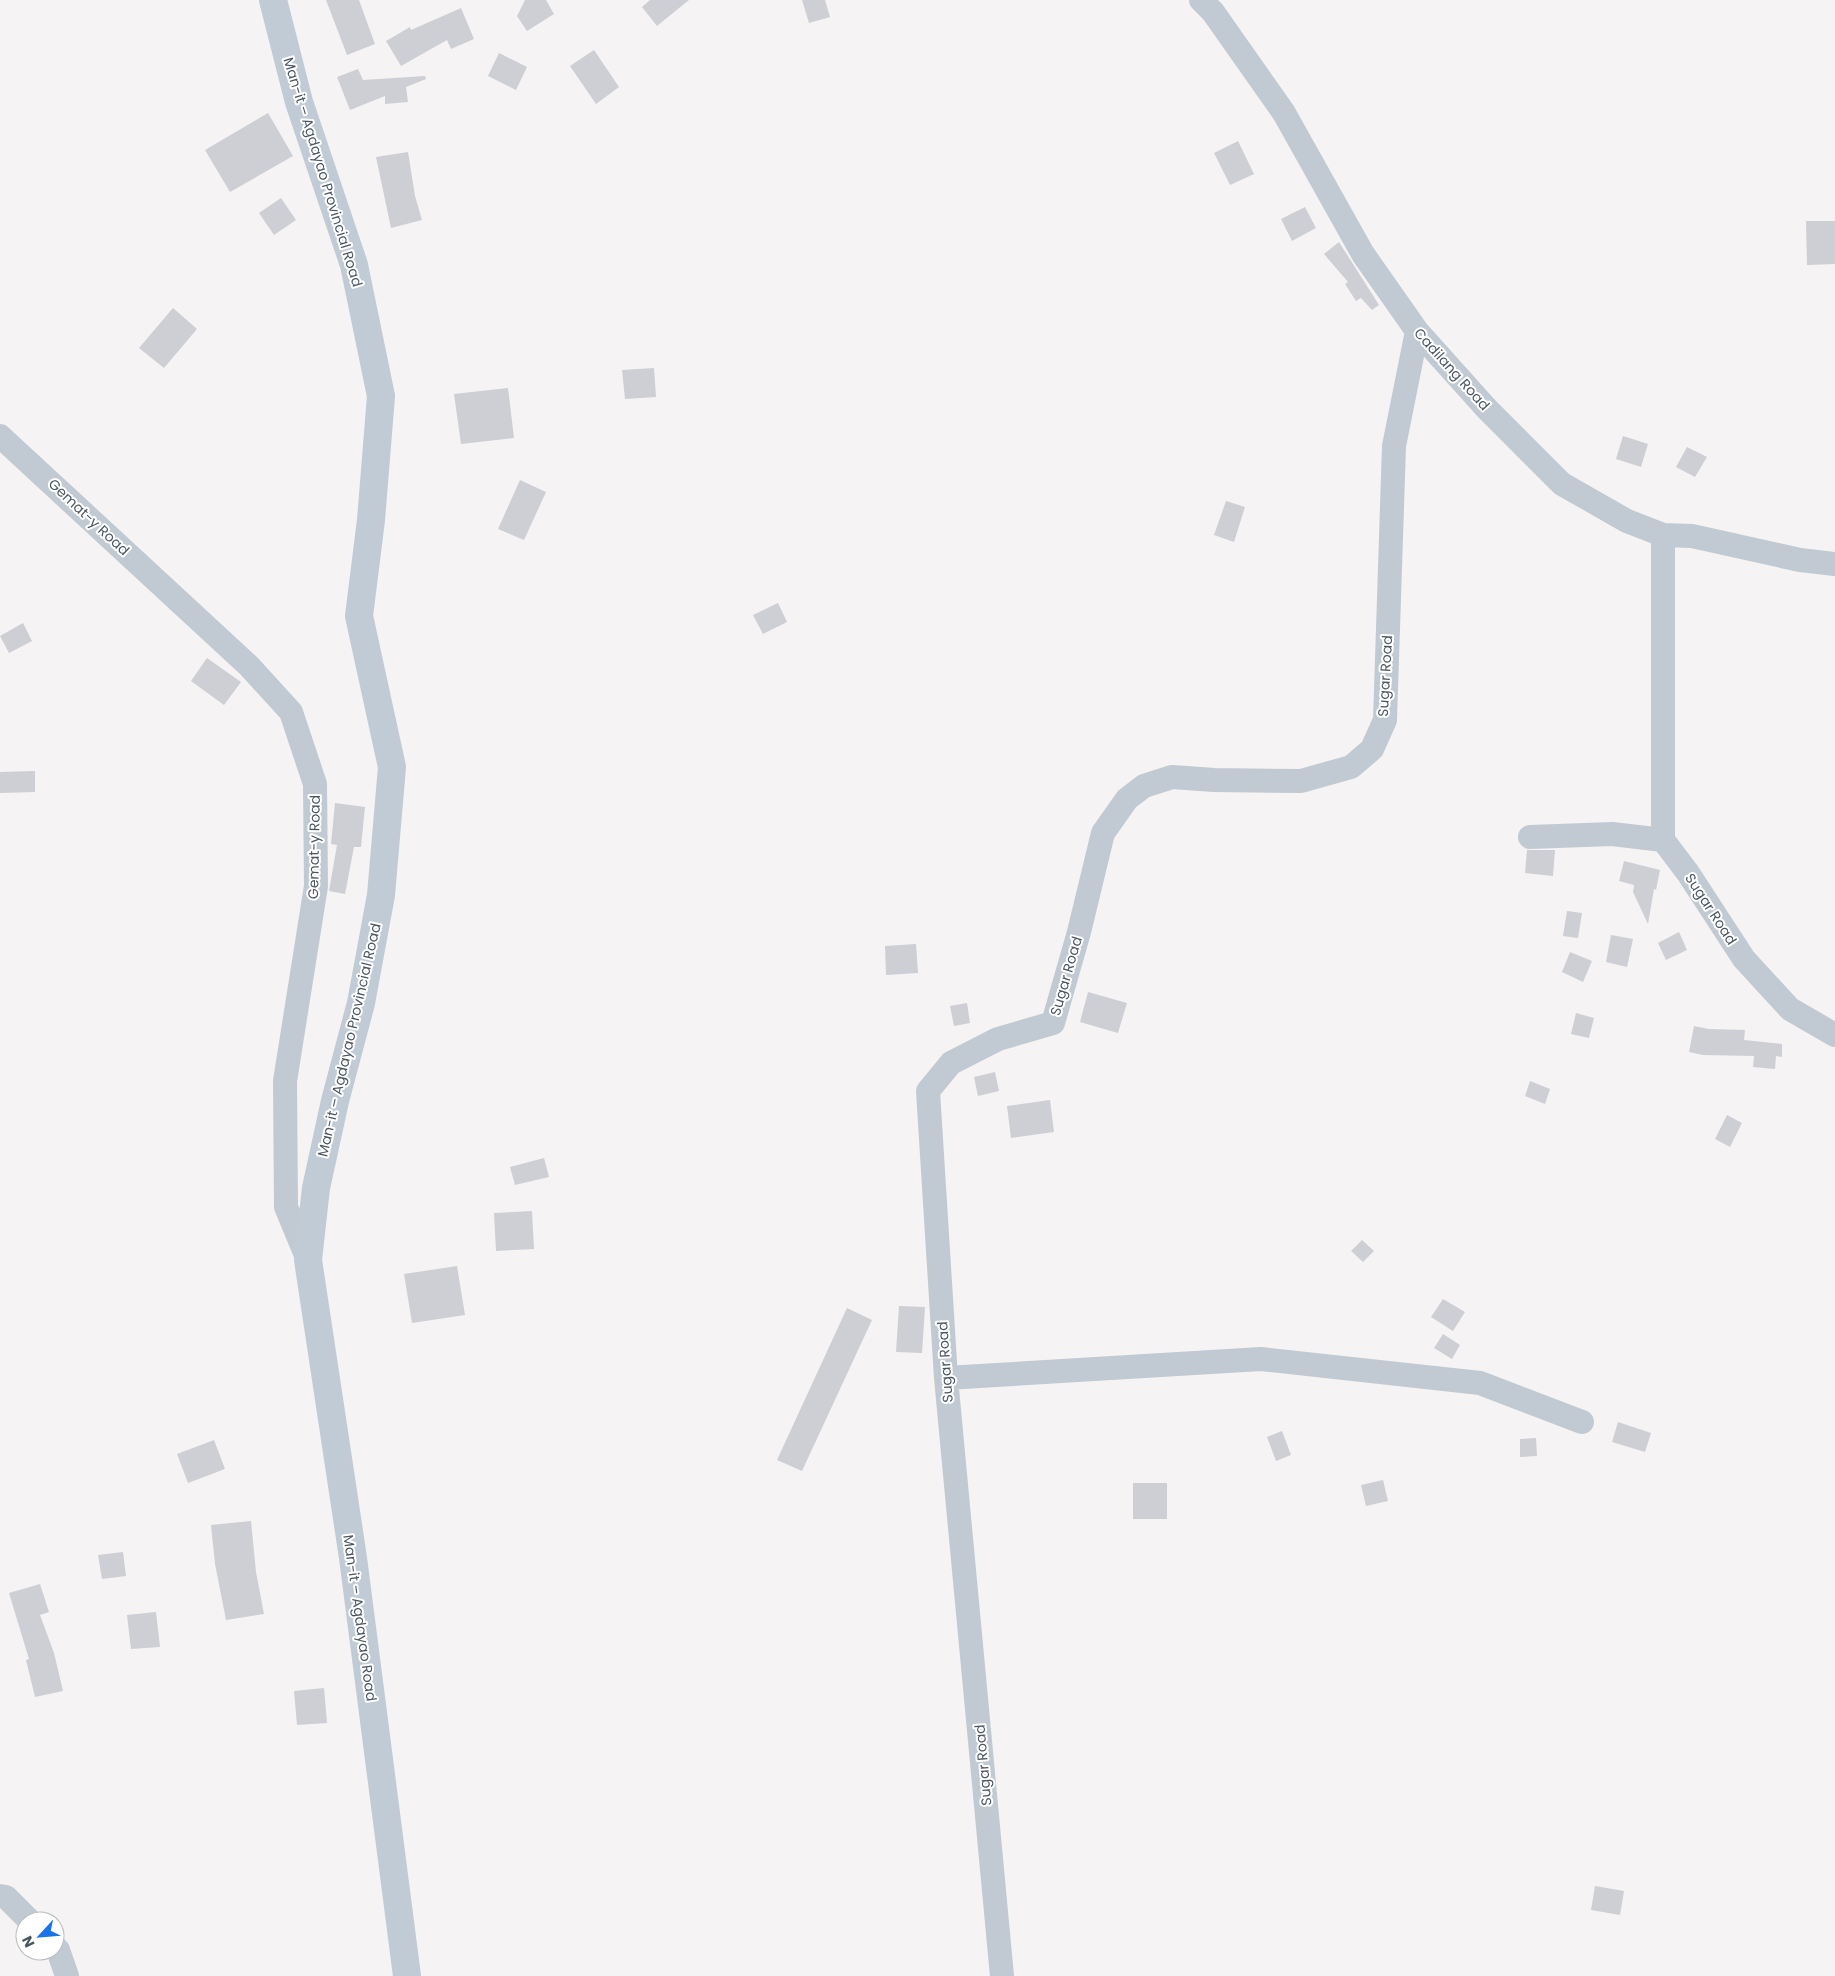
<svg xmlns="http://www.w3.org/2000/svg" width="1835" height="1976" viewBox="0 0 1835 1976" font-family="Poppins,sans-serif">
  <rect width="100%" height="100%" fill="#f5f3f3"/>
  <path fill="#cdcfd5" d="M326,0H359L375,44L347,55Z
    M525,0H546L554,14L527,31L517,16Z
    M650,0H689L657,26L642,7Z
    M802,0H825L830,17L809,23Z
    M461,8L474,39L451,49L447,40L401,66L386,41L410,27L411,30Z
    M594,50L619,87L596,104L570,66Z
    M499,53L527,67L516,90L488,76Z
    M358,69L363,80L425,76L426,79L406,87L408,102L385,104V96L350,110L337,77Z
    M268,113L293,156L230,192L205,150Z
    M1238,141L1254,174L1230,185L1214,153Z
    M408,152L415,196L422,220L391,228L376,157Z
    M281,198L296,220L274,235L259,213Z
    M1305,207L1316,228L1292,241L1281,219Z
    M1806,221H1835V264L1807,265Z
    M1339,242L1379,305L1372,310L1361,298L1356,301L1345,284L1348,282L1324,254Z
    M173,308L197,329L164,368L139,348Z
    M654,368L656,397L625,399L622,370Z
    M508,388L514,438L461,444L454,394Z
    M1623,436L1648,444L1641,467L1616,459Z
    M1687,447L1707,457L1695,477L1676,467Z
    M520,480L546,492L524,540L498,529Z
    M1226,501L1245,507L1234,542L1214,535Z
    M778,603L787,622L763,634L753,615Z
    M23,623L32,641L9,653L0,636Z
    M207,658L241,682L224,705L191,681Z
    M35,771V792L0,793V772Z
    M335,803L365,807L361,847H354L345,894L329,891L337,845L331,844Z
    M1527,850H1555L1553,876L1525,873Z
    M1624,861L1660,870L1656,890L1654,889L1648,924L1633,892L1634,885L1619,881Z
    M1567,911L1582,913L1578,938L1563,936Z
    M1679,932L1687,950L1666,960L1658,943Z
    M1611,935L1633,939L1627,967L1606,962Z
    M916,944L918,973L886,975L885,946Z
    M1570,952L1592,961L1583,982L1562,972Z
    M1088,992L1127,1003L1118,1033L1080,1022Z
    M967,1003L970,1023L954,1026L950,1006Z
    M1576,1013L1594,1018L1589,1038L1571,1034Z
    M1694,1026L1709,1029L1745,1030L1744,1040L1782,1044V1057L1776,1056L1775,1069L1753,1067L1754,1056L1703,1055L1689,1052Z
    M995,1072L999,1091L978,1096L974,1077Z
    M1530,1081L1550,1089L1545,1104L1525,1096Z
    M1050,1100L1054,1132L1011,1138L1007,1106Z
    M1727,1115L1742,1123L1730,1147L1715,1139Z
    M544,1158L549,1177L515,1185L510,1167Z
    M532,1211L534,1249L496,1251L494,1213Z
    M1362,1240L1374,1251L1363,1262L1351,1251Z
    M457,1266L465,1315L412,1323L404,1274Z
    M1443,1299L1465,1312L1453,1331L1431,1317Z
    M899,1306L925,1307L922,1353L896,1352Z
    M847,1308L872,1320L802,1471L777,1460Z
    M1443,1334L1460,1345L1452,1359L1434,1348Z
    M1618,1422L1651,1433L1645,1452L1612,1442Z
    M1282,1431L1291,1455L1276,1461L1267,1437Z
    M1536,1438L1537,1456L1520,1457V1439Z
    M214,1440L225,1469L188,1483L177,1454Z
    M1383,1480L1388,1501L1366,1506L1361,1485Z
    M1133,1483H1167V1519H1133Z
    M251,1521L256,1572L264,1614L226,1620L215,1564L211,1525Z
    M123,1552L126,1576L102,1579L98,1555Z
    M40,1584L49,1612L40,1615L54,1653L63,1691L35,1697L26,1660L29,1659L9,1593Z
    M156,1612L160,1647L131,1649L127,1615Z
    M324,1688L327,1723L297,1725L294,1691Z
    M1595,1886L1624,1891L1620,1915L1591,1910Z"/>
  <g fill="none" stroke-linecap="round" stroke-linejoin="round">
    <path stroke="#c1cad2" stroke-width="24" d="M1201,0L1213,12L1284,113L1363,254L1417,331L1487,409L1562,484L1627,521L1663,535L1692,536L1800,560L1835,564
      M0,436L249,666L291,712L315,784L316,886L285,1081L286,1207L308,1260
      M1663,535V840L1688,873L1744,959L1790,1009L1835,1035
      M1530,837L1612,834L1663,840
      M946,1378L1261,1359L1480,1383L1582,1422
      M0,1896L6,1897L30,1921
      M55,1947L58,1950L67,1976
      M1002,1976L946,1378L928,1091L951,1063L998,1039L1053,1023L1079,932L1103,833L1127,799L1144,786L1172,777L1214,780L1301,781L1351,767L1372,749L1385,720L1394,446L1417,331"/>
    <path stroke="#c1cbd6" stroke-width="28" d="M273,0L299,102L354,265L381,396L371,520L359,616L392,767L381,895L361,1003L335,1101L316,1188L308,1260L353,1558L407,1976"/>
  </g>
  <g text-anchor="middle" stroke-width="4" stroke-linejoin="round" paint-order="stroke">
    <g font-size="14" fill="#4a5661" stroke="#fff">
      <text transform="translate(323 172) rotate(73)" y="5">Man-it – Agdayao Provincial Road</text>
      <text transform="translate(1452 369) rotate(48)" y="5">Cadilang Road</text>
      <text transform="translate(89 517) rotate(43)" y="5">Gemat-y Road</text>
      <text transform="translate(1385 676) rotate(-87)" y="5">Sugar Road</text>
      <text transform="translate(314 847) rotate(-89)" y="5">Gemat-y Road</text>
      <text transform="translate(1711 909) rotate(57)" y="5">Sugar Road</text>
      <text transform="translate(1066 976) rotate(-74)" y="5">Sugar Road</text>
      <text transform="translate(349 1040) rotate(-77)" y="5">Man-it – Agdayao Provincial Road</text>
      <text transform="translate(945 1362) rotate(-94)" y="5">Sugar Road</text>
      <text transform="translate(360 1618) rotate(82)" y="5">Man-it – Agdayao Road</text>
      <text transform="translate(983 1765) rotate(-95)" y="5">Sugar Road</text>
    </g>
  </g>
  <g transform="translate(40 1936) rotate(244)"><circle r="24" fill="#ffffff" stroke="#b7bbc0"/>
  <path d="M0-4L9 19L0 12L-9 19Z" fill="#1a73e8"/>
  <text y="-8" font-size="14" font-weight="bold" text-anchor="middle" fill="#4a5661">N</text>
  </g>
</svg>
